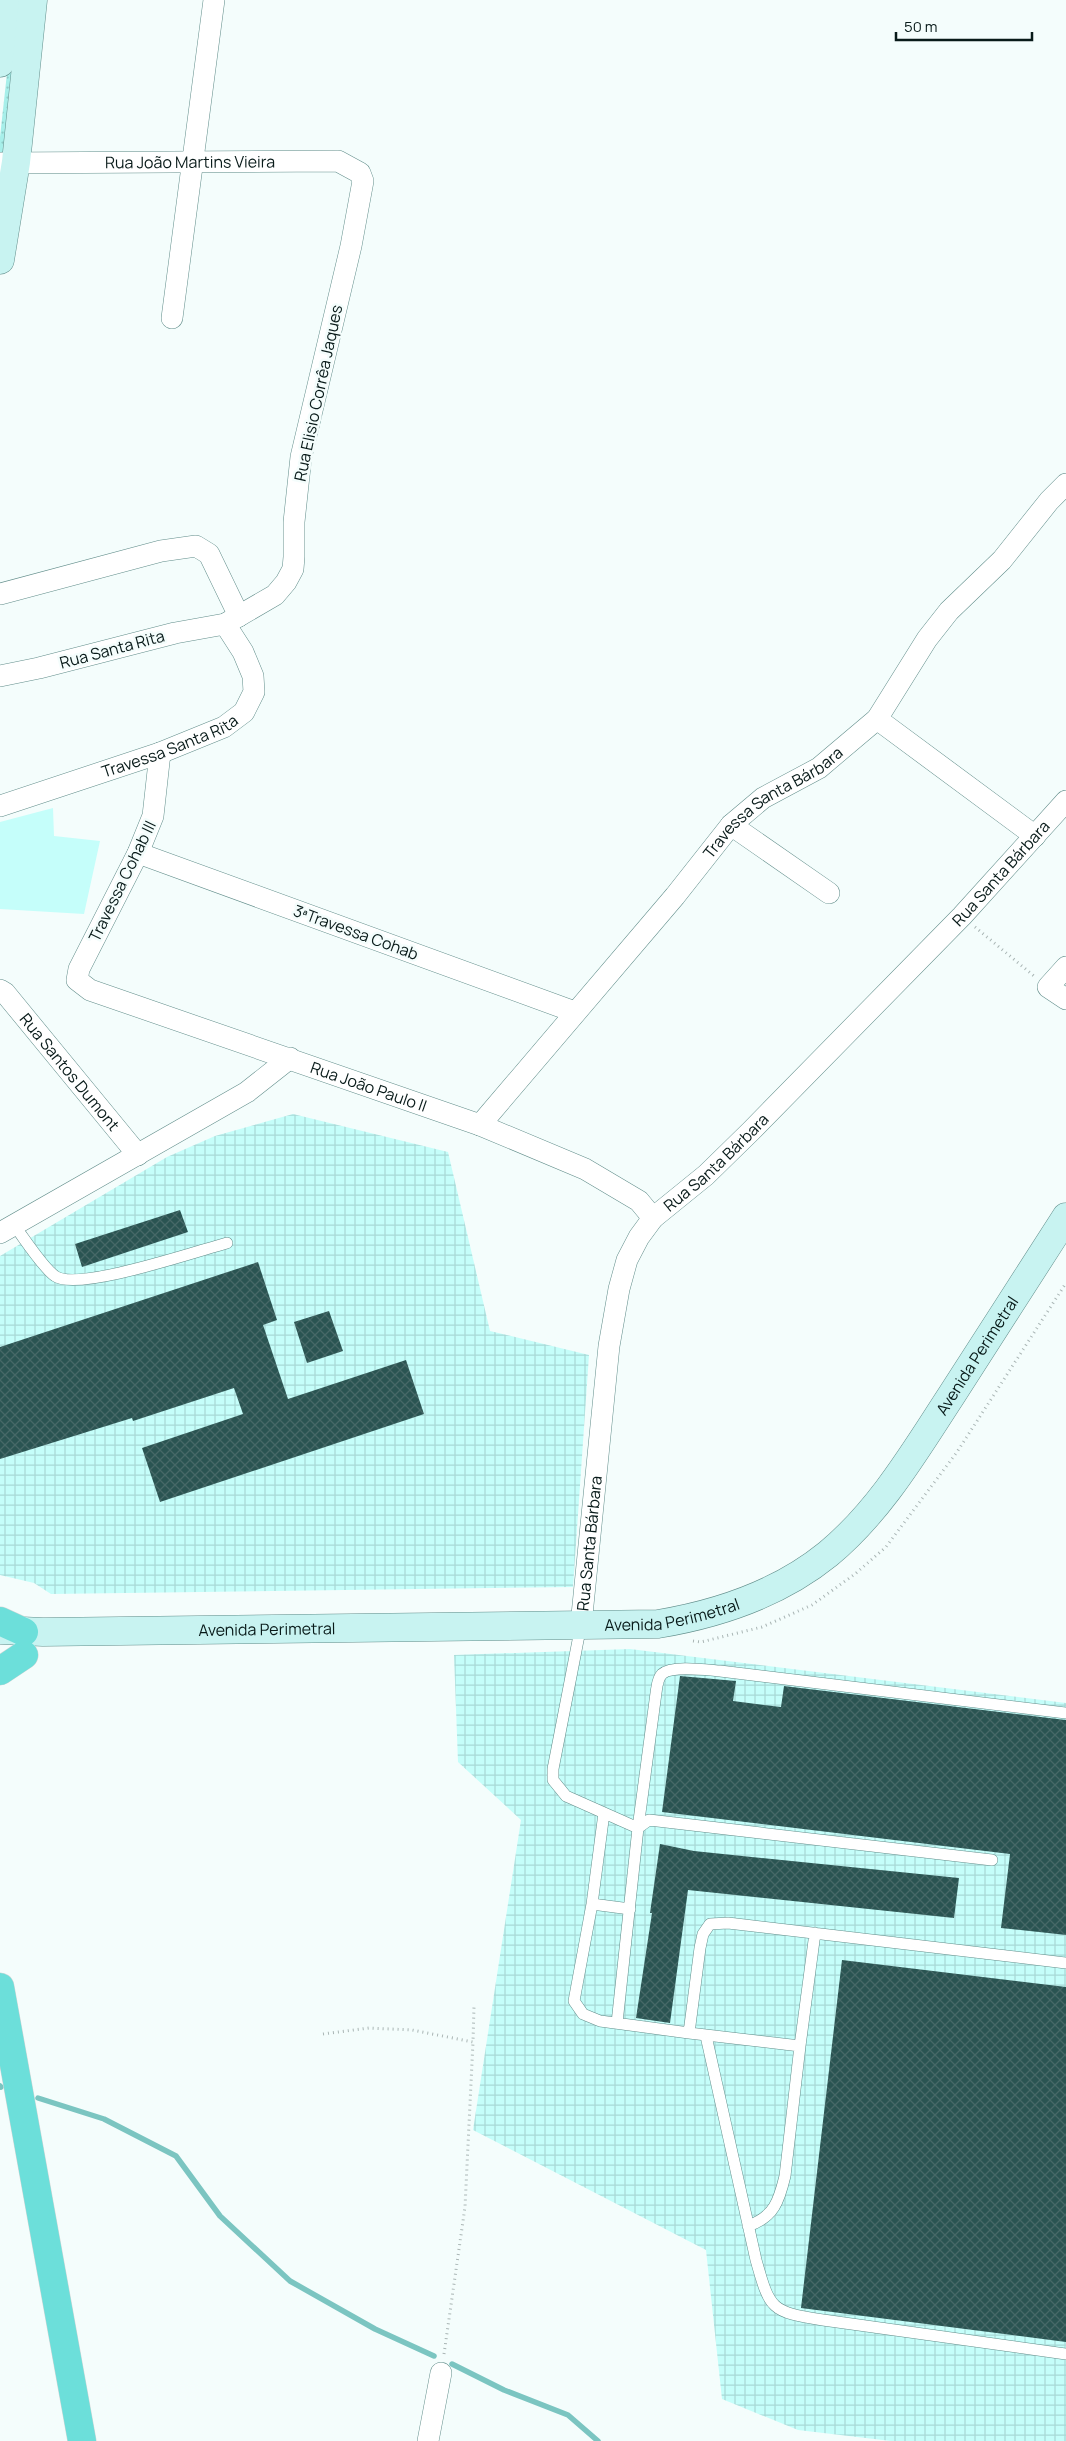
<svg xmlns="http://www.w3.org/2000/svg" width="1066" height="2441" viewBox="0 0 1066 2441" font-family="Manrope,sans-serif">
  <defs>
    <pattern id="industrial-grid" width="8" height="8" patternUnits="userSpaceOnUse" patternTransform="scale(1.25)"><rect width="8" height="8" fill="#c5fefa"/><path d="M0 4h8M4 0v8" fill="none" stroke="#a8d9d6"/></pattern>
    <pattern id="green-dots" width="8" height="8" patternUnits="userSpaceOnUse" patternTransform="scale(1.25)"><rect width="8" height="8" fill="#a7efea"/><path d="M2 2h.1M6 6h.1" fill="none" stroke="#8eccc8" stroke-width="1.8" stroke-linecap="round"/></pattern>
    <pattern id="building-cross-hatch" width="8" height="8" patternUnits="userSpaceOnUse" patternTransform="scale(1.25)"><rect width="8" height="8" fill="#2a5452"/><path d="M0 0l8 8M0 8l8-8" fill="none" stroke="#466867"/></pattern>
  </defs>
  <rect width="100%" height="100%" fill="#f4fdfc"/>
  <path fill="#c5fefa" d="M53,808L54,836L100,841L84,914L0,909V822Z"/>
  <path fill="url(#industrial-grid)" d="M293,1114L448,1152L490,1331L589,1355L573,1587L51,1594L34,1583L0,1575V1256L167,1157L215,1136Z
    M630,1649L1066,1703V2441H891L798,2430L722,2399L706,2250L473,2130L521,1820L458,1762L454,1655Z"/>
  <path fill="url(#green-dots)" d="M15,0L10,153L0,154V137Z"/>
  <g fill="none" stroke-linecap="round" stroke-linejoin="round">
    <path stroke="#7bc5c1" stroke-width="5.5" d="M0,2086L1,2087
      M38,2098L104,2119L176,2156L220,2216L290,2281L375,2329L434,2356
      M452,2364L504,2390L568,2415L598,2441"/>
  </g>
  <path fill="url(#building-cross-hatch)" d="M180,1210L188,1232L82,1267L75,1244Z
    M258,1262L277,1320L263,1325L288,1399L406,1360L424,1414L160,1502L142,1448L243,1414L234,1388L133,1421L132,1418L0,1459V1347Z
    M329,1311L343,1351L307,1363L294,1322Z
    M680,1676L736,1681L733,1701L781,1707L784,1686L1066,1720V1935L1001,1928L1010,1854L662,1812Z
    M660,1844L694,1851L959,1878L954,1918L688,1890L670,2023L636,2018L652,1913H650Z
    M842,1960L1066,1987V2342L801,2308Z"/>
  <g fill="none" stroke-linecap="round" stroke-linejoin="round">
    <defs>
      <path id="service" d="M14,1225C24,1238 43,1268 55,1276C77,1292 197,1251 227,1243
        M581,1625L553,1769V1780L566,1796L638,1828L649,1820L992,1860
        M604,1813L592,1904L574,2001L583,2014L600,2021L689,2033
        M592,1904L630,1909
        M617,2023L638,1828L656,1693C657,1687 657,1679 662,1674C672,1665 707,1670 720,1671L1066,1713
        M706,2036L756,2260C770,2310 771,2312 823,2320L1066,2354
        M800,2046L815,1933
        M748,2226C774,2217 779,2201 785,2176L800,2046L689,2033L700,1948L703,1934L710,1924L728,1923L1066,1963"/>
      <g id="minor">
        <path id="s1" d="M0,163L338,161L360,173L363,181L351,246L301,457L294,522V557L293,569L286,582L275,595L225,624L175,633L39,668L0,676"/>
        <path d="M172,318L214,0"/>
        <path d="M0,594L161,551L196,546L209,554L239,616"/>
        <path d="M877,719L1035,836"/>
        <path id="s2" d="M160,753L153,816L138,853L79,969L77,980L90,990L480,1125L585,1169L639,1201L653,1218"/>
        <path id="s3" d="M0,806L160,753L224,727L244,712L254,692L253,676L243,652L225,624"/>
        <path d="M731,825L829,893"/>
        <path d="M138,853L575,1012"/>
        <path d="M1066,967L1048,987L1066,999"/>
        <path id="s4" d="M0,990L5,993L138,1155"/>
        <path id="s5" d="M480,1125L675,896L731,825L763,798L819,768L877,719L927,639L949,611L1002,560L1049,501L1066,484"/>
        <path d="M0,1233L247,1092L290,1058"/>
        <path id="s6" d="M581,1625L609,1346L619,1289L627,1260L639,1237L653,1218L706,1175L751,1131L962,916L1066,801"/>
        <path d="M428,2441L441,2373"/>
      </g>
      <g id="secondary">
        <path d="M0,63L6,0"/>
        <path d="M0,260L16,162L33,0"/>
        <path id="s7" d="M1,1630L43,1632L658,1624C718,1614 780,1593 828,1554C880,1511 915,1451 951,1396C989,1336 1028,1277 1066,1217"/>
      </g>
      <path id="trunk" d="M0,1621L24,1632
        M0,1671L24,1655
        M0,1987L82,2441"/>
    </defs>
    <use href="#service" stroke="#628e8b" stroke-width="12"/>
    <use href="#minor" stroke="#628e8b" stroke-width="22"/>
    <use href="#secondary" stroke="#628e8b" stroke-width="29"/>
    <use href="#trunk" stroke="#d3d6d6" stroke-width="29"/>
    <path stroke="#a9b5b4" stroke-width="3" stroke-dasharray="1 4" stroke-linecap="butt" d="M975,927L1034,976
      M693,1641L701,1642L762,1627L812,1605L855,1574L886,1547L957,1452L1066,1283
      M323,2034L369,2028L412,2030L473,2042L474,2006
      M444,2354L465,2207L473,2042"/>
    <use href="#service" stroke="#fff" stroke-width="11"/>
    <use href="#minor" stroke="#fff" stroke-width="21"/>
    <use href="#secondary" stroke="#c8f3f1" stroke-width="28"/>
    <use href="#trunk" stroke="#6cdfda" stroke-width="28"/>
  </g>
  <g text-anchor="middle" stroke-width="5" stroke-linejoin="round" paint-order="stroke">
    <g font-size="16" fill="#081a19" stroke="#f4fdfc">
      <text dy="6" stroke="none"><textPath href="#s1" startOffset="190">Rua João Martins Vieira</textPath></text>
      <text transform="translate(318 393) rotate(-78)" y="6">Rua Elisio Corrêa Jaques</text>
      <text transform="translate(112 649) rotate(-15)" y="6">Rua Santa Rita</text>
      <text dy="6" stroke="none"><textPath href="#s3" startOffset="180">Travessa Santa Rita</textPath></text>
      <text dy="6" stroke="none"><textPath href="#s5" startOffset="438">Travessa Santa Bárbara</textPath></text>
      <text dy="6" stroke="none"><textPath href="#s6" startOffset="908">Rua Santa Bárbara</textPath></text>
      <text transform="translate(122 881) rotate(-64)" y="6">Travessa Cohab III</text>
      <text transform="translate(356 932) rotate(20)" y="6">3ªTravessa Cohab</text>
      <text dy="6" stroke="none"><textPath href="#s4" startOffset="108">Rua Santos Dumont</textPath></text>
      <text dy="6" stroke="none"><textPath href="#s2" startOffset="556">Rua João Paulo II</textPath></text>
      <text dy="6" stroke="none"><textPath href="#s6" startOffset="502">Rua Santa Bárbara</textPath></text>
      <text dy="6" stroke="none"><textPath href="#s7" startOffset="1092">Avenida Perimetral</textPath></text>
      <text dy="6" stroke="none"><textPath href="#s6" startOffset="82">Rua Santa Bárbara</textPath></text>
      <text dy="6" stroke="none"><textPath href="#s7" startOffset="672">Avenida Perimetral</textPath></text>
      <text dy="6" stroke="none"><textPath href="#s7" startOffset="266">Avenida Perimetral</textPath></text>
    </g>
  </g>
  <path d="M896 32v8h136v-8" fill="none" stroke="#081a19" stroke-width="2.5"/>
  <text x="904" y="32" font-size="15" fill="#081a19" stroke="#f4fdfc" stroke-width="4" paint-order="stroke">50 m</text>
</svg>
